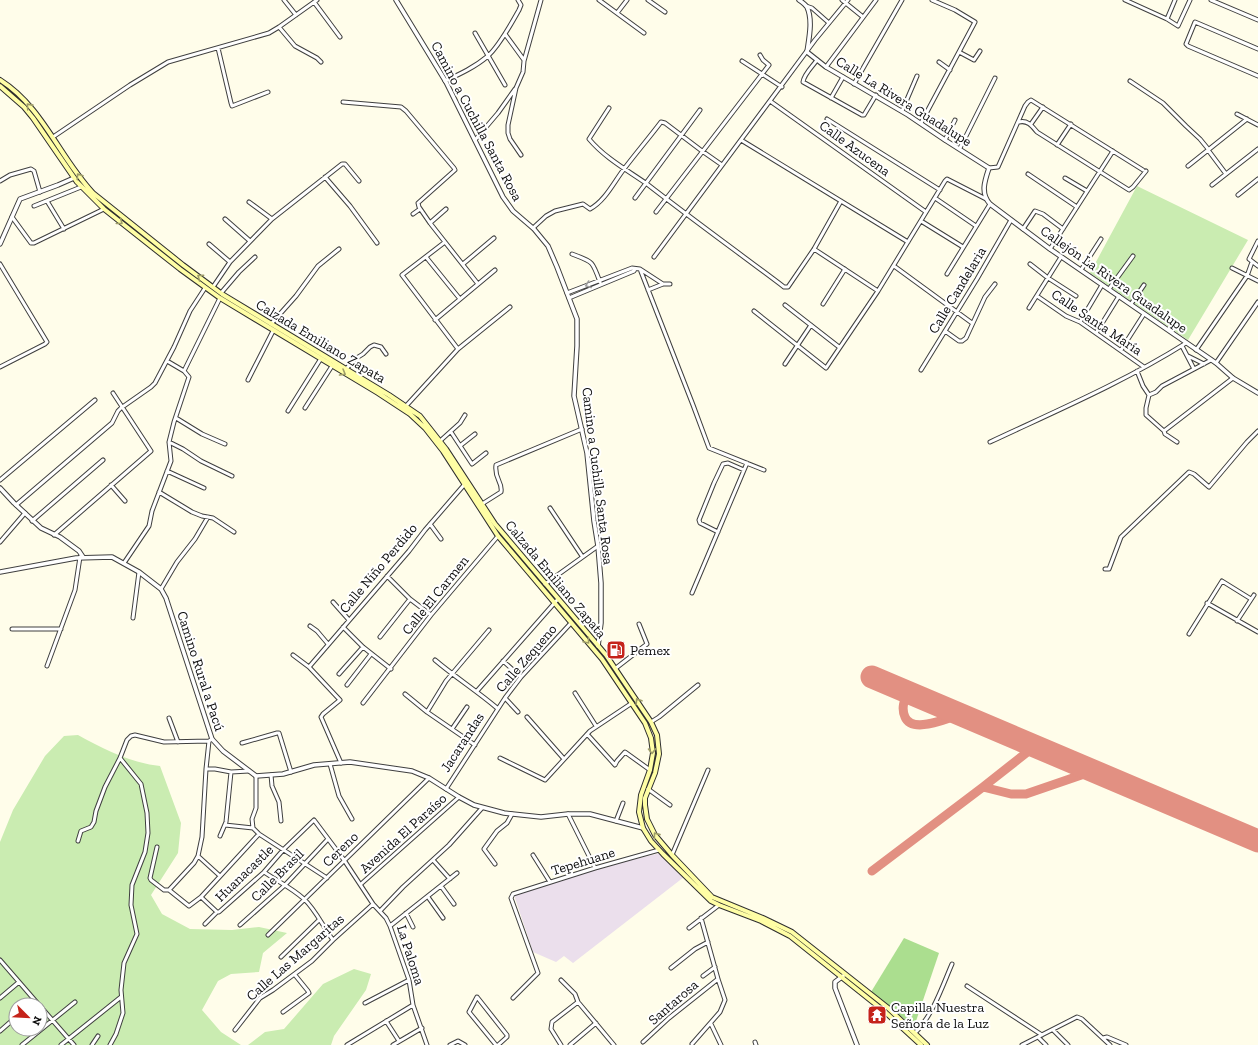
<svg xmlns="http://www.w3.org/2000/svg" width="1258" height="1045" viewBox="0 0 1258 1045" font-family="'Zilla Slab',serif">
  <rect width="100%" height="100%" fill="#fffdea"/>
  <path fill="#ebdfec" d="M660,853L684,877L573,963L564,956L556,962L533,952L514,895L595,869Z"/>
  <path fill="#caecb1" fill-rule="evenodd" d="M1137,186L1248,240L1188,340L1090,273Z
    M78,735C103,749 131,763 160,766L181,823L178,853L151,895L162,914L190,929L232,930L259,927L287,933L263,953L259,972L231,974L218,981L202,1010L221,1032L241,1045H0V842L13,810L45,756L64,736ZM16,1005H40V1029H16Z
    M354,969L371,974L366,990L334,1036L331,1045H248L265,1032L284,1029L323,984Z"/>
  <path fill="#abde8f" d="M904,938L939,953L914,1027L871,992Z"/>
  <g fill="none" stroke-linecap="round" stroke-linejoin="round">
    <path stroke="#e29082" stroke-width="9" d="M908,692C904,701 901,708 905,717C912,734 947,719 960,714
      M983,787L1011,794H1026L1093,771
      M872,871L983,787L1035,746"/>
    <path stroke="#e29082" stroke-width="23" d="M872,677L1258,841"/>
    <defs>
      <path id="minor" d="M284,0L296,15
        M599,0L644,33
        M648,0L665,12
        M842,0L863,17
        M1125,0L1167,19L1178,26L1190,0
        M1211,0L1258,20
        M314,2L340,37
        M806,6L812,8L829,23
        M617,13L627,0
        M1167,19L1175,0
        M279,27L295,46L317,58L321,62
        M475,33L505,85
        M505,34L524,60
        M218,48L231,103L232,106L268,92
        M1258,49L1195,22L1186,44L1188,46L1258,76
        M959,52L974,60L980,51
        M817,60C812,67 804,74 803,82L862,115H864L876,95
        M742,61L782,87
        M939,62L950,70
        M826,67L876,0
        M445,81C460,74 475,67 488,56C500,45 511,24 519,10L521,5L518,0
        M1130,81L1163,103L1186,126L1200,139L1209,150
        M854,84L902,0
        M831,98L843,77
        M770,101L926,212
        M343,102L401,107L406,111L454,168L455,170L418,203L419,207L430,223L478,284
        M609,108L589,139C605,158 627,170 647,184C692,219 739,253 784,287H788L814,249L841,201
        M902,111L917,76
        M1237,114L1258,125
        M827,119L940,190
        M1019,122C1028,120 1032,126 1037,132L1129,190L1133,187L1146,171
        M921,123L975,22L955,10L932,0
        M1031,124L1043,107
        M53,137L130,85L168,62L269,33L279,27L317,0
        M475,140L498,113L515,89
        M741,140L908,242
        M945,140L955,120
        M1057,145L1071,124
        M960,148L995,78
        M1208,150L1226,174
        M521,155L510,139L508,133V125L516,88L523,72L524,61L541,0
        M1188,166L1247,119
        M989,168L998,167L1025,106L1028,102L1031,100L1143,170
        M1028,174L1077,207
        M325,177L350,206L377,243
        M1065,178L1087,191
        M0,181L10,175L31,169L34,171L40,192
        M1212,185L1258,149
        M1238,195L1258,179
        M635,198L700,110
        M935,198L976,226
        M47,201L64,229
        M249,202L272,219
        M34,206L81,187
        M656,212L769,65L763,60L760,55
        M413,214L420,209
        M12,217L31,243H34L104,209
        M225,219L250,241
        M921,221L963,247
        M430,223L446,209
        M533,228L546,216L555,211L583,204L590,209C605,201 614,182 624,169C636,153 649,138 661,122L665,123L702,151L722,165
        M1023,229L1035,211L1043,214L1063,229
        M1258,241L1249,259L1258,266
        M445,242L402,275L458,349
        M209,244L230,262
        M814,249L878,291
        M1050,249L1113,151
        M572,254C593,262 592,260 600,282
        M426,257L460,299
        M654,257L815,40L848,0
        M0,264L47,342L45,344L0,367
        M463,264L494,238
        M1030,264L1048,278L1076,296
        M894,266L972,323
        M1232,268L1258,281
        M640,269L693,405L709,448L764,470
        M1081,270L1101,239
        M947,274L990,204
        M213,287L230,262L272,219L342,164H345L359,181
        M1109,289L1133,256
        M648,290L663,284H670
        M221,293L239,272L255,257
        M567,293L632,268L640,269L663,284
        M1037,296L1066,316L1080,322L1144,367
        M569,298L634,271L635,269
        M823,304L845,269
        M1131,304L1144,285
        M785,305L839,347
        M1029,308L1061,257
        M754,311L826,368L878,291L945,181L947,179L986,199
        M435,320L495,270
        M1080,322L1102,285
        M271,324L296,296L318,266L339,249
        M945,331L959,341H962L966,338L985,297L995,284
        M1096,333L1119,296
        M1182,346L1194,369
        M1121,350L1144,314
        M1196,350L1247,276L1252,262
        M1188,356L1204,364
        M1216,363L1258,302
        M785,364L811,325
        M346,369L355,359L363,354L370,347L374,345L381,347L386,354
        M921,370L977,279L1011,220
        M184,371L220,298
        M1137,371L1143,386L1149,395L1146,408V415L1164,431L1165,434L1177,442
        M248,380L273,331
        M1149,395L1156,392L1162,386L1211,360
        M406,406L458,349L510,307
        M305,408L332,366
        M288,411L320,360
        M176,418L202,434L225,444
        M1164,431L1233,378
        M451,432L472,464L486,453
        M440,441L460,423L465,415
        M169,442L183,449L201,461L232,476
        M990,442C1056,411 1124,382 1186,343
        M461,445L475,434
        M167,471L204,488
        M0,480L95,400
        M111,485L125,501
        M159,492L192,512L202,516L213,518L234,532
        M482,504L501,492C503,482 494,479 496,465L582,429
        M16,505L112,423L118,411L121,408L151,387L155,383L174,347L190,311L205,288
        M550,508L582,556
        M32,521L103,460
        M430,524L441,539
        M718,532L700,523L699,520L714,483L723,464L728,463L744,470
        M54,535L151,451L113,393
        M0,542L25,513
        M124,563L149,526L152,511L171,461L169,442L174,422L189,377L184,371L167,361
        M1105,569H1109L1121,537L1189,472L1194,474L1209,487L1247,442L1258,431
        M387,576L410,599L431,615
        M545,584L598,546
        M161,589L177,562L195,539L208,517
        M692,593L747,463
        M333,602L349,620
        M1207,603L1258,632
        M133,618L139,572
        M1237,621L1254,595
        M310,626L317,631L328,644
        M343,627L363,647L391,669
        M12,629H61
        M1189,634L1222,581L1251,599
        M380,637L410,599
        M293,655L309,667L340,700L323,714L321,717L341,763
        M435,660C455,677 477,691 497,708
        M503,661L521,677
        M47,666L75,590L80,557
        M309,667L409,551L425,530L464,485
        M616,668L647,644L639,624
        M339,674L363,647
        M347,685L371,654
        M477,691L558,599
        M575,693L596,726
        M405,694L427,712L475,745
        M505,698L518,712
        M363,703L431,615L498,536
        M427,712L446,681L489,630
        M527,717L564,759
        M169,718L178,742
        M651,722L659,717L698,685
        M452,729L467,707
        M587,734L615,765L617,761L625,752L650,770
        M242,743L277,733H279L291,772
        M500,758L545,780L590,731L632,703
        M330,764L339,796L352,819
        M206,769H215L231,772L249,771
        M271,775L272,786L279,802L281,821
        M256,776V808L252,819L253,828L259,834L327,878
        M446,789L505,698L521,677L571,623
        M648,789L670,805
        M568,814L595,868
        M616,821L623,803
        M225,825L253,828
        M220,836L226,822L231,772
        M78,841L81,831L91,827L94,822L96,811L105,787L120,758L127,740L131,736L135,735L164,742L209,741L212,739
        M157,847L150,878L151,880L164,890H169L189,906L201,897L259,834
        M533,855L550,882
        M672,855L708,770
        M198,856L220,876
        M433,860L450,879
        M495,864L484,849L497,831L507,823L512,814
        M264,872C277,881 292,888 304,899C316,910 323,927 333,940
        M361,884L459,797
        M441,886L454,904
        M169,890L194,863L198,856L202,837L206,769L209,741
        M201,897L217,912
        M428,897L443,918
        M380,911L403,887L449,845L482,808
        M406,913L413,927
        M205,924L217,912H219L264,872L284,849L314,820L344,860L373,904L386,918L390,926L409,980L413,1005L427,1045
        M240,925L285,885L328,839
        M390,926L457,873
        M689,928L719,905
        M268,935L429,778
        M281,957L319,920
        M0,960L39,1005
        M671,968L695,949L708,942
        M703,976L715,967
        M561,980L575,994L578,1002L614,1045
        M967,986L1042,1035
        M0,998L19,982
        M513,998L538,973L511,898L513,894L595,868L659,850
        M365,1003L409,980
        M30,1005L35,1001
        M40,1006L74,1045
        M283,1012L309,993L308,991L295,975
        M386,1021L399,1041
        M711,1024L721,1045
        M235,1030L260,998L273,990L312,961L333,940L373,904
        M1053,1030L1068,1045
        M0,1031L16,1017
        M915,1033C933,1015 942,987 952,964
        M1038,1037L1046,1045
        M1103,1038L1107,1037L1126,1045
        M643,1042L669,1018L718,979
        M755,1042L756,1045
        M692,1044L720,1012L725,1000L718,979L701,918
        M22,1045L75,1002
        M61,1045L121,997
        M92,1045L98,1036
        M110,1045L116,1034L123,1013L121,990L124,963L137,934L131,905L132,885L145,852L148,833L147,813L141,784L120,758
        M347,1045L413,1005
        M393,1045L422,1028
        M450,1045L458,1041L465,1045
        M496,1045L469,1012L477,997L507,1035V1037L498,1045
        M561,1045L551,1029L552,1022L578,1002
        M570,1045L596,1023
        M1022,1045L1077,1017L1082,1019L1110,1045"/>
      <path id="tertiary" d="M396,0L446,82L503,197L513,211L534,229L548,246L557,267L577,319V346L574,396L587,453L594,521L598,546L601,583V623L598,646
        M799,0C802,2 805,4 807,7C813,20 809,38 807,52L826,67L908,115L945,140L989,168C985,180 980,193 990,204L1050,249L1216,363L1233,378L1258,393
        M0,244L20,199L58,185L74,178
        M0,488L14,503L41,528L60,537L79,551L83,557
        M0,572L76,558L112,557L139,572L161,589L166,598L212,739L223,751L256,776L283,774L314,765L350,762L412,771L429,778L459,797L474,805L504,813L541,817L568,814H590L643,828
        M843,976L835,982V988L857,1045"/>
      <path id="secondary" d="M0,80C43,107 59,157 93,193L183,265L222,294L389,395L420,416L446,449L495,524L606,655L651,722L657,735L659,754L655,773L645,798V805L647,819L655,835L672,855L712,897L763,918L792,932L887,1007L927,1045
        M0,86L24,107L33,118L77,182L104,209L180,269L220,298L378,393L410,414L425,428L443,451L498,536L602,659L645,723L651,738L653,753L650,770L641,795L639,812L643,828L651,841L663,854L711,901L719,905L761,921L790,936L884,1011L921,1045"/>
    </defs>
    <use href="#minor" stroke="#3f3f3f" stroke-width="5"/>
    <use href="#tertiary" stroke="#3f3f3f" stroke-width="5.5"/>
    <use href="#secondary" stroke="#2e2e2e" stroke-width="6"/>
    <use href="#minor" stroke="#fff" stroke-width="3"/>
    <use href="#tertiary" stroke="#fff" stroke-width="3.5"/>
    <use href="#secondary" stroke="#fffea5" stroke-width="4"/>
  </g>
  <defs><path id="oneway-chevron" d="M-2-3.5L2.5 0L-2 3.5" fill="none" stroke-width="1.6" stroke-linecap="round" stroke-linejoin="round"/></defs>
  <g stroke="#9e9d68">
    <use href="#oneway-chevron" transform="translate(29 106) rotate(-132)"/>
    <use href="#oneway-chevron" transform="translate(79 176) rotate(-124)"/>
    <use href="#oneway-chevron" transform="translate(120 222) rotate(38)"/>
    <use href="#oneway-chevron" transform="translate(200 277) rotate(-144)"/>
    <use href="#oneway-chevron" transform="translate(343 373) rotate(30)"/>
    <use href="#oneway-chevron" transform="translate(587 641) rotate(50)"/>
    <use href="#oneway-chevron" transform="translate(638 701) rotate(-122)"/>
    <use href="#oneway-chevron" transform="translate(652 751) rotate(89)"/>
    <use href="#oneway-chevron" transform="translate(656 835) rotate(-125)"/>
  </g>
  <use stroke="#9e9e9e" href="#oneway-chevron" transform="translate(588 285) rotate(160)"/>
  <defs>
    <symbol id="fuel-square" viewBox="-11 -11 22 22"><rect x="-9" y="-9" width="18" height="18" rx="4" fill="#c5231a" stroke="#fff"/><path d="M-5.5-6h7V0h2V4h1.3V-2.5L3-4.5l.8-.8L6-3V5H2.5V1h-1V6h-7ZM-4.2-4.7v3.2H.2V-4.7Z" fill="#fff"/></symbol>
    <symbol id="temple-square" viewBox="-11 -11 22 22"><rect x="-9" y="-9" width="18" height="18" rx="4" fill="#c5231a" stroke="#fff"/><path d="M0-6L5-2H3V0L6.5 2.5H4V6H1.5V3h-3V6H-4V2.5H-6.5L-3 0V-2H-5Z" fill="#fff"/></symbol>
  </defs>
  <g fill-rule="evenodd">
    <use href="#fuel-square" x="605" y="639" width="22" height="22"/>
    <use href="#temple-square" x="866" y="1004" width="22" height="22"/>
  </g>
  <g text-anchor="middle" stroke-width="4" stroke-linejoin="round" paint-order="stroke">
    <g font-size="14" fill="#0c0c0c" stroke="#fff">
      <text transform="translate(904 101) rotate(32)" y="5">Calle La Rivera Guadalupe</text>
      <text transform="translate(477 121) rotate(62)" y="5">Camino a Cuchilla Santa Rosa</text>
      <text transform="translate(855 148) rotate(36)" y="5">Calle Azucena</text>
      <text transform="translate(1114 279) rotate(35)" y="5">Callejón La Rivera Guadalupe</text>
      <text transform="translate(957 290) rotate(-59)" y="5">Calle Candelaria</text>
      <text transform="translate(1097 322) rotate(34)" y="5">Calle Santa María</text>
      <text transform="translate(321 341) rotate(31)" y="5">Calzada Emiliano Zapata</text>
      <text transform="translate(598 476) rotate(83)" y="5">Camino a Cuchilla Santa Rosa</text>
      <text transform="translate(378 568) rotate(-50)" y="5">Calle Niño Perdido</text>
      <text transform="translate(556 579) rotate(50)" y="5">Calzada Emiliano Zapata</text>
      <text transform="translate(435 595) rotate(-51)" y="5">Calle El Carmen</text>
      <text transform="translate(526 658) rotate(-49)" y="5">Calle Zequeno</text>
      <text transform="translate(201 671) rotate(72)" y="5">Camino Rural a Pacú</text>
      <text transform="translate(462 742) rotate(-57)" y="5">Jacarandas</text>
      <text transform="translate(403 833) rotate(-42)" y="5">Avenida El Paraíso</text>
      <text transform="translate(340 849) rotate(-44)" y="5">Cereno</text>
      <text transform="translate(583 861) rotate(-17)" y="5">Tepehuane</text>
      <text transform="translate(244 873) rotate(-44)" y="5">Huanacastle</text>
      <text transform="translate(277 875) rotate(-45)" y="5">Calle Brasil</text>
      <text transform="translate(411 955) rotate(72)" y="5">La Paloma</text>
      <text transform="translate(295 957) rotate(-41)" y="5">Calle Las Margaritas</text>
      <text transform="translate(673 1002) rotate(-41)" y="5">Santarosa</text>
    </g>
    <g font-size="14" fill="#0c0c0c" stroke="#fff" text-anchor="start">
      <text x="630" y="655">Pemex</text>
      <text x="891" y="1012">Capilla Nuestra<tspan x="891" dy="16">Señora de la Luz</tspan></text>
    </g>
  </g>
  <g transform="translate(28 1017) rotate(114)"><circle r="19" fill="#ffffff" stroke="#9e9e9e"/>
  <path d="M0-3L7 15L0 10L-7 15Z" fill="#c5231a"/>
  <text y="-6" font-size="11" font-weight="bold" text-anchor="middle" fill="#0c0c0c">N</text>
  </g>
</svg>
